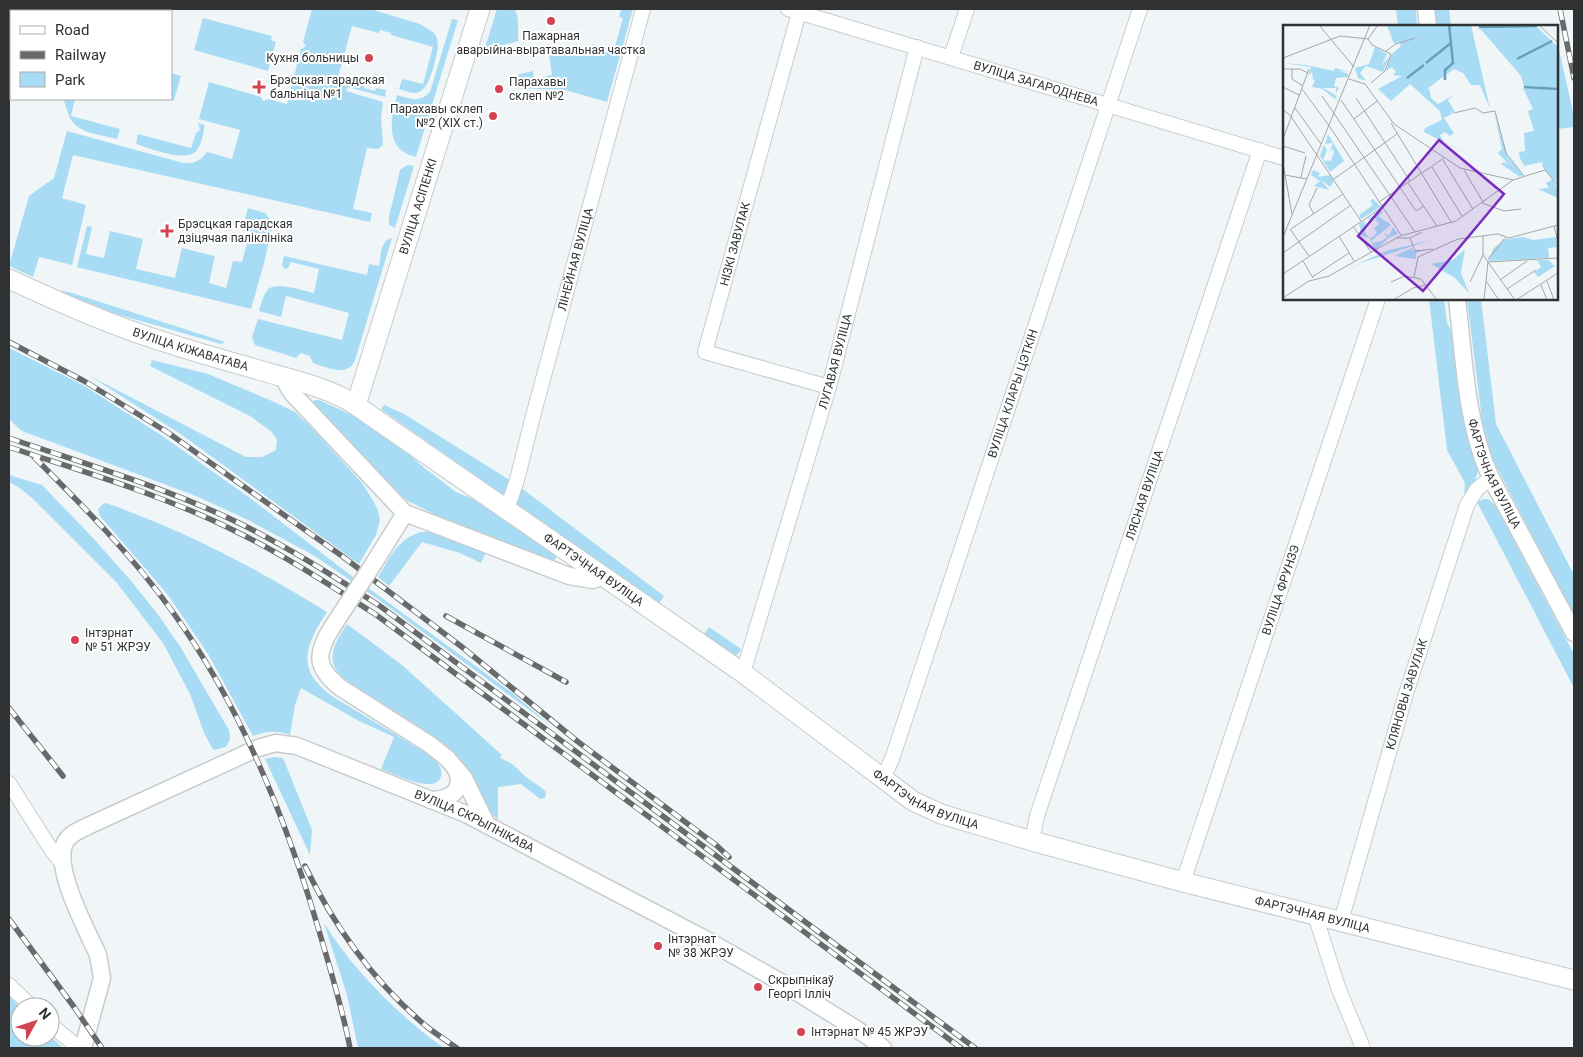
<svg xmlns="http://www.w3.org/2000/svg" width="1583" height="1057" viewBox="0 0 1583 1057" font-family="Roboto,sans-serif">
  <rect width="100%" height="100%" fill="#f0f5f7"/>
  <path fill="#a8dcf5" d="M312,9H370L420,24L434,33L437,38L438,48C435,60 430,93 415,93C410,93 404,90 399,89L402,79L423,84L433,47L391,35V33L380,30L379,33L352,26L338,77L365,85L364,88L375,91L376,88L386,90L385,97L348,87L346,91L383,102L381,118L383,145L378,149L367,148L353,209L372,213L370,222L73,155L62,198L86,205L72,265L39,257L33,277L9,266L29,196L54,178L67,131L183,163C194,164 201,161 207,152L232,159L240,130L199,119L209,82L261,97L263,101L268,99L287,104L301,49L306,46L303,42Z
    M497,9H515L518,19V41L484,51Z
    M621,9H633L607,102L565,90L515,88L512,76L533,71L534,79L552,75L549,55L551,47C563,43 577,50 588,54L592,44L614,50L623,18L619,17Z
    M1396,9H1416L1417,26H1398Z
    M1435,9H1449L1451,26H1437Z
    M203,18L272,36L271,40L276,42L268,71L194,50Z
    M452,19L458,20L416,157C385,150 390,120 397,95C410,99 420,103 430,92Z
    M1559,50L1574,116V127L1557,129V51Z
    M171,73L181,76L174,100L168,99H171Z
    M63,99H75L71,116L120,129L117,139C103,135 78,134 70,118C67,112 66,105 63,99Z
    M198,123L205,125C203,133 202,145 196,151C185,163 149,148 136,144L138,134L191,148L196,133L200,130Z
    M407,165L414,166L395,228L389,225V217L400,170Z
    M248,208L265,213L273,223L264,263L251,309L77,267L87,226L92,227L86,254L104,258L110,231L143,239L136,269L175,278L182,248L214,256H215L209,283L226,288L233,261L242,262L250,232L242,230Z
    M392,238L355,360C348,378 326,367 313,363L310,356L301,353L296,358L255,345L252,337L258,319L342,340L349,313L286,296L281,317L259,311C261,305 263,295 268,289C277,281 303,291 314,293L319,269L291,262L288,268L285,269L282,265L284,256L367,275L369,264L379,266C381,256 380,240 392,238Z
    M62,291L69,292L225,342L221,344L113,313L60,292Z
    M1429,299H1444L1447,322L1453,336L1468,437L1478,470L1475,482L1464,494L1465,483L1447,450Z
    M1467,299H1481L1496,424L1574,575V615L1491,456L1482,420Z
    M9,348L83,385L164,437L250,498L349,574L511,692L550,725L375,597L313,555L248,520L196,496L22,431L9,419Z
    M152,360L208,374L272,401L295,412L310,426L362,483L374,502L378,511L380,520L376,535L359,564L182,435L90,376L246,457H262L276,450L277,440L272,432L250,416L150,366Z
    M314,400H319L365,421L401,447L422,466L456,492L483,503L556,554V559L551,561L442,518L408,501L388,485L312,403Z
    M384,405L404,414L511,481L505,497L381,409Z
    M9,475L42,485L94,539L132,582L159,616L181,648L229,730L230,739L226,747L214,750L211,746L204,733L190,694L163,643L117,583L33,499L20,488L9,482Z
    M520,487L664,596L658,605L514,503Z
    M1484,499H1488L1495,505L1574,654V688L1477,502Z
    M104,503L109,504C185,531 258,569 327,612C304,647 295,671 335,698L431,756C437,761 443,768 441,776C436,796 393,773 381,769L394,737L359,721L301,688L295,705L290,735C276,730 267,731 253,736L208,654L168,595L100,516L98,509Z
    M421,532H433L488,549L481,563L460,553L422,542L389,586L378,577C390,558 397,539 421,532Z
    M347,624L402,665L502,755L500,758C516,765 514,766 526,777C533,783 540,785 546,792L545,798L540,799L521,784L498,787V820L489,811L470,772L451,749L349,682C323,664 332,647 347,624Z
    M709,627L741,649L738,654L734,656L702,637Z
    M275,757L283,758L312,830L310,855L265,759Z
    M324,923C354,971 398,1015 444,1048H358L347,995Z
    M9,996L20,1007V1037L50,1036L63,1048H9Z"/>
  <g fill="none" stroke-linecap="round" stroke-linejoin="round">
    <defs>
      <g id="minor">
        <path id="s1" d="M788,9L1284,158"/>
        <path d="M800,9L705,352L829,387"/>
        <path d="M25,11L26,9"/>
        <path d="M951,57L967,9"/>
        <path d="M9,71L11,61"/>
        <path id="s2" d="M507,509L517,480L533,416L643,9"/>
        <path id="s3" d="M743,673L829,387L917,47"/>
        <path id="s4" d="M883,778L892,759L1140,9"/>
        <path d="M9,783L52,851L62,863"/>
        <path id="s5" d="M1032,841L1037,816L1260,150"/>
        <path id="s6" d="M1183,882L1378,299"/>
        <path d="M1315,915L1338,987L1363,1048"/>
        <path id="s7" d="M1341,921L1405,697L1467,505L1477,489L1491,478"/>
        <path d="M9,985L32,1007"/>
        <path d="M50,1024L74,1044L83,1048"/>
      </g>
      <g id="tertiary">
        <path d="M1426,9L1428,26"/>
        <path id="s8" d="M1457,299C1464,357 1466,425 1491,478L1574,633"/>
        <path d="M286,378L287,385L292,393L405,513L569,576L593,580L603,576"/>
        <path d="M374,563L405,513"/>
        <path d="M331,629C315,655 316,668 341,688L429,744L447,758L464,778L487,825"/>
        <path d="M431,800C451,800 465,790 456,769"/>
        <path id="s9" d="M83,1048L102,978L98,955C87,930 51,865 66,841C71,833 80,830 88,826L258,748L276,743L297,746L466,814L705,939L784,984L869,1037L883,1048"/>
      </g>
      <g id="secondary">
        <path id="s10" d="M9,279C63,304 117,328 174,345C208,356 242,365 276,375C302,382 328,389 351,402L743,673L913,801L941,814L1032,841L1183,882L1574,980"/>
        <path id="s11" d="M356,405L480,9"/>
      </g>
    </defs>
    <use href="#minor" stroke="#c7ccce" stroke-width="16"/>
    <use href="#tertiary" stroke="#c7ccce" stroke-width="19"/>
    <use href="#secondary" stroke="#c7ccce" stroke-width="21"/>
    <use href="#minor" stroke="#fff" stroke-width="14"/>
    <use href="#tertiary" stroke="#fff" stroke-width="16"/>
    <use href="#secondary" stroke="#fff" stroke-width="19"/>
    <defs>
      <path id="rail" d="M1560,9L1574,78
        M9,342L84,381L167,432L342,556L462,647L577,741L716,845L729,857
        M9,438C88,465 168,488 243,525C291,549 335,577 380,606L975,1048
        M9,447C87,473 167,496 241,534C287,557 331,586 375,614L961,1048
        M34,457C82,505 132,555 172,611C240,705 284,814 317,924C329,965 342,1006 350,1048
        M446,616L566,682
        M9,708L63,776
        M305,866C334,926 375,983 426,1026C436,1034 447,1041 457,1048
        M9,919L74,1007L102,1048"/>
    </defs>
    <use href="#rail" stroke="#67696a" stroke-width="5.5"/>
    <use href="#rail" stroke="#fff" stroke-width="4" stroke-dasharray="11" stroke-linecap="butt"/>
    <defs>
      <path id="tertiary-bridge" d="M331,629L374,563"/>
    </defs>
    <use href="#tertiary-bridge" stroke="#c7ccce" stroke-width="19" stroke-linecap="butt"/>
    <use href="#tertiary-bridge" stroke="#fff" stroke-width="16"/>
  </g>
  <g fill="#d34352" stroke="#fff" stroke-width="2">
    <circle cx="551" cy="21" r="5"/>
    <circle cx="369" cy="58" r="5"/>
    <path d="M256.5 79.5h5v5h5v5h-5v5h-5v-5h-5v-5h5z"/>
    <circle cx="499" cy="89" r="5"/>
    <circle cx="493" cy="116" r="5"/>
    <path d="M164.5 223.5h5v5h5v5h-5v5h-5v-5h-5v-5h5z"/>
    <circle cx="75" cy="640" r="5"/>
    <circle cx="658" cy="946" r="5"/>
    <circle cx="758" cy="987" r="5"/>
    <circle cx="801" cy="1032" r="5"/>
  </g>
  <g text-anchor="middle" stroke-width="4" stroke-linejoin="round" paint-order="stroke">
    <g font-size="12" fill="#303132" stroke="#fff" text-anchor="start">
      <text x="551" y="40" text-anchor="middle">Пажарная<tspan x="551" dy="14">аварыйна-выратавальная частка</tspan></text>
      <text x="359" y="62" text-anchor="end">Кухня больницы</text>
      <text x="270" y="84">Брэсцкая гарадская<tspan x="270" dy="14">бальніца №1</tspan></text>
      <text x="509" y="86">Парахавы<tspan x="509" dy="14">склеп №2</tspan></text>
      <text x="483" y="113" text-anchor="end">Парахавы склеп<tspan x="483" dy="14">№2 (XIX ст.)</tspan></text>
      <text x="178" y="228">Брэсцкая гарадская<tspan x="178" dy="14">дзіцячая паліклініка</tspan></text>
      <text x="85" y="637">Інтэрнат<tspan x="85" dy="14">№ 51 ЖРЭУ</tspan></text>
      <text x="668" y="943">Інтэрнат<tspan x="668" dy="14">№ 38 ЖРЭУ</tspan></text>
      <text x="768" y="984">Скрыпнікаў<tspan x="768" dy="14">Георгі Ілліч</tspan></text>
      <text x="811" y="1036">Інтэрнат № 45 ЖРЭУ</text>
    </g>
    <g font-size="12" fill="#303132" stroke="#fff">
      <text dy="4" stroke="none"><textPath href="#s1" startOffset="259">ВУЛІЦА ЗАГАРОДНЕВА</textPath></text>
      <text dy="4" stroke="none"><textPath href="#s11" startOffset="208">ВУЛІЦА АСІПЕНКІ</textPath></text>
      <text transform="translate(735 244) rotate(-75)" y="4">НІЗКІ ЗАВУЛАК</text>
      <text dy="4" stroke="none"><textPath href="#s2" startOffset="259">ЛІНЕЙНАЯ ВУЛІЦА</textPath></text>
      <text dy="4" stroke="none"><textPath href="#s10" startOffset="195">ВУЛІЦА КІЖАВАТАВА</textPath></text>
      <text dy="4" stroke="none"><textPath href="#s3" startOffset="325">ЛУГАВАЯ ВУЛІЦА</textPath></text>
      <text dy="4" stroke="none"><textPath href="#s4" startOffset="406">ВУЛІЦА КЛАРЫ ЦЭТКІН</textPath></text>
      <text dy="4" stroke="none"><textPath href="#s8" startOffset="180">ФАРТЭЧНАЯ ВУЛІЦА</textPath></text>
      <text dy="4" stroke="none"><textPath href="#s5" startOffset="364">ЛЯСНАЯ ВУЛІЦА</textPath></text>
      <text dy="4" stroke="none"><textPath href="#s10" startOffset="659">ФАРТЭЧНАЯ ВУЛІЦА</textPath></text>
      <text dy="4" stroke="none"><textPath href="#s6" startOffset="308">ВУЛІЦА ФРУНЗЭ</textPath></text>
      <text dy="4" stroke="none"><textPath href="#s7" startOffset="236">КЛЯНОВЫ ЗАВУЛАК</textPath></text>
      <text dy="4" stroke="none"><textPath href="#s10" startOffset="1064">ФАРТЭЧНАЯ ВУЛІЦА</textPath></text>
      <text dy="4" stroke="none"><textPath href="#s9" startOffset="664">ВУЛІЦА СКРЫПНІКАВА</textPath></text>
      <text dy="4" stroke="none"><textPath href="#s10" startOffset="1469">ФАРТЭЧНАЯ ВУЛІЦА</textPath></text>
    </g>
  </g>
  <g transform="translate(1283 25)">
    <rect width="275" height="275" fill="#f0f5f7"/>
    <path d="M104,0H188L207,84L197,60H188L180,48L171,44L141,66L146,63L148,73L155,79L171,70L165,75L172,87L161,93L171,108L167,111L162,107L157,110L161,117L228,152L141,107L142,103L159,95L157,86L127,59L108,76L95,64L119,51L110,50L113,47L109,42L103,46L108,30L118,21L116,17L111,19ZM194,0H252L275,22V63L241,61L238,51ZM92,22L104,29L98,41L106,32L100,47L83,41L77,48L83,56L75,53L72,43L86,39ZM0,38L23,40L51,46L52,43L67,47L55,45L65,49V52L53,53L51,61L56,63L53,68V63H40L54,71L52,73L55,76L39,64L29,62L32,55L24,52L30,54L29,47L25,51L28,42ZM240,63L275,64V159L260,143L259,137L241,141L237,133L236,127L242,126L241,108L251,106L245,86L250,84ZM210,86L220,125L225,135L233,147L223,131L220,125L211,86L225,132L240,150L237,152L218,139L221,137L226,140L215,128L219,124ZM45,109L61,136L47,147L37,131L41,120L44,125L40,135L47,137L43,135L48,136L51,127L50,124L47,126L50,118L42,119ZM30,145L37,148L35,152L47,150L51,156L47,162L38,155L46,165L31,161L37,156L28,150ZM270,154L275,166V173L255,164L266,163L263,158ZM90,174L98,182L78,194L76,190L90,180L87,176ZM98,186L100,187L106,194L100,187L95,191L108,200L89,215L90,218L99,216L104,212L100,207L106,211L110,202L115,209L107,212L92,225L87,213L79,211L76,199L82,196V207L86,213L90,212L94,207L91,203L96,199L92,193L83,195ZM241,212L250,215L273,212L275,222L265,223L266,233L205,236L211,223L222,214ZM148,215L78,238L50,255L79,237L103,226ZM129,223L130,226L145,224L133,228V234L111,231ZM182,224L178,248L186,268L172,253L148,239L170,235ZM254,235H265L272,241L255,252L251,247L258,242Z" fill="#a8dcf5"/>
    <path fill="none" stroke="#69a0b9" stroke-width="2.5" d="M196,2L254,1M234,34L269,16M143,38L168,18L166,0M124,53L141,40M162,55V45L170,38L168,19M241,62L275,64"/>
    <path fill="none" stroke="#a3a7a8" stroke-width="1" d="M36,0L71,42M256,0L275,18M85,14L89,20L108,29L102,46L88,58M85,14L95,0M103,26L113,19L132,13M0,33L57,11L85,14M0,44H17L25,48M9,44V54L20,61M66,54L82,59L111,99L177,143L230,155M0,62L16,70M19,64L47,102M39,71L132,207M73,73L127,156M58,75L133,186L141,181M12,83L38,119M0,85L7,90L78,196M171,88L192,83L200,88L212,86L223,128L241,151M71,94L94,76M108,98L168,197M47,102L118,210M0,114L26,44M0,121L22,128M160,135L190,184M0,139L9,189M149,142L179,191M181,145L200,177M2,150L24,154M18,152L23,131M51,154L114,109M125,158L154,201M96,177L161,133M199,178L221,186L238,184M31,189L26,180L34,163M70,201L88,227M271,201L275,217M7,204L26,231M8,204L60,169M56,211L71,236M0,212L87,0M113,213H127L139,207M127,213L132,226L150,224M0,228L68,180M200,230L232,275M205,234L222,213M20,236L30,253M205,237L275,233M0,249L100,182M29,252L66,228M131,252L135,232L175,214L215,209L226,213L275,200M217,255L244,236M203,256L216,275M264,256L271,275M108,257L122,251L138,254L154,275M187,257L200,230V211M258,260L264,275M224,264L253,245M0,273L26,256L46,251L117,211L173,196L230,155L262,145L275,161M110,275L130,263L143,260M201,275L205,237M233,275L275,248"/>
    <path fill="#7b2cbf" fill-opacity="0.15" stroke="#7b2cbf" stroke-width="2.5" d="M156,115L221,169L140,266L75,211Z"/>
    <rect width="275" height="275" fill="none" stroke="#303132" stroke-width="2.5"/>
  </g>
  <rect width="1583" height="1057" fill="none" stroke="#303132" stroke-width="20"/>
  <rect x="10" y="10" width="162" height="90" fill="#ffffff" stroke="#acadad"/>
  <rect x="20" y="26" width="25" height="8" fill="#ffffff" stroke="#acadad"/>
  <text x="55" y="35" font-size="15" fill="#303132">Road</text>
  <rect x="20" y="51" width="25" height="8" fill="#67696a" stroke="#acadad"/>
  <text x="55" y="60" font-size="15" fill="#303132">Railway</text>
  <rect x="20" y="72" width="25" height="15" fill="#a8dcf5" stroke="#acadad"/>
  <text x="55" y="85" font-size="15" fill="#303132">Park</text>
  <g transform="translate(35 1022) rotate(50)"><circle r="24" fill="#ffffff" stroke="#acadad"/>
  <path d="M0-4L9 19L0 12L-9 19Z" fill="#d34352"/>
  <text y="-8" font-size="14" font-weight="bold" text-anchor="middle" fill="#303132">N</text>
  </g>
</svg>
